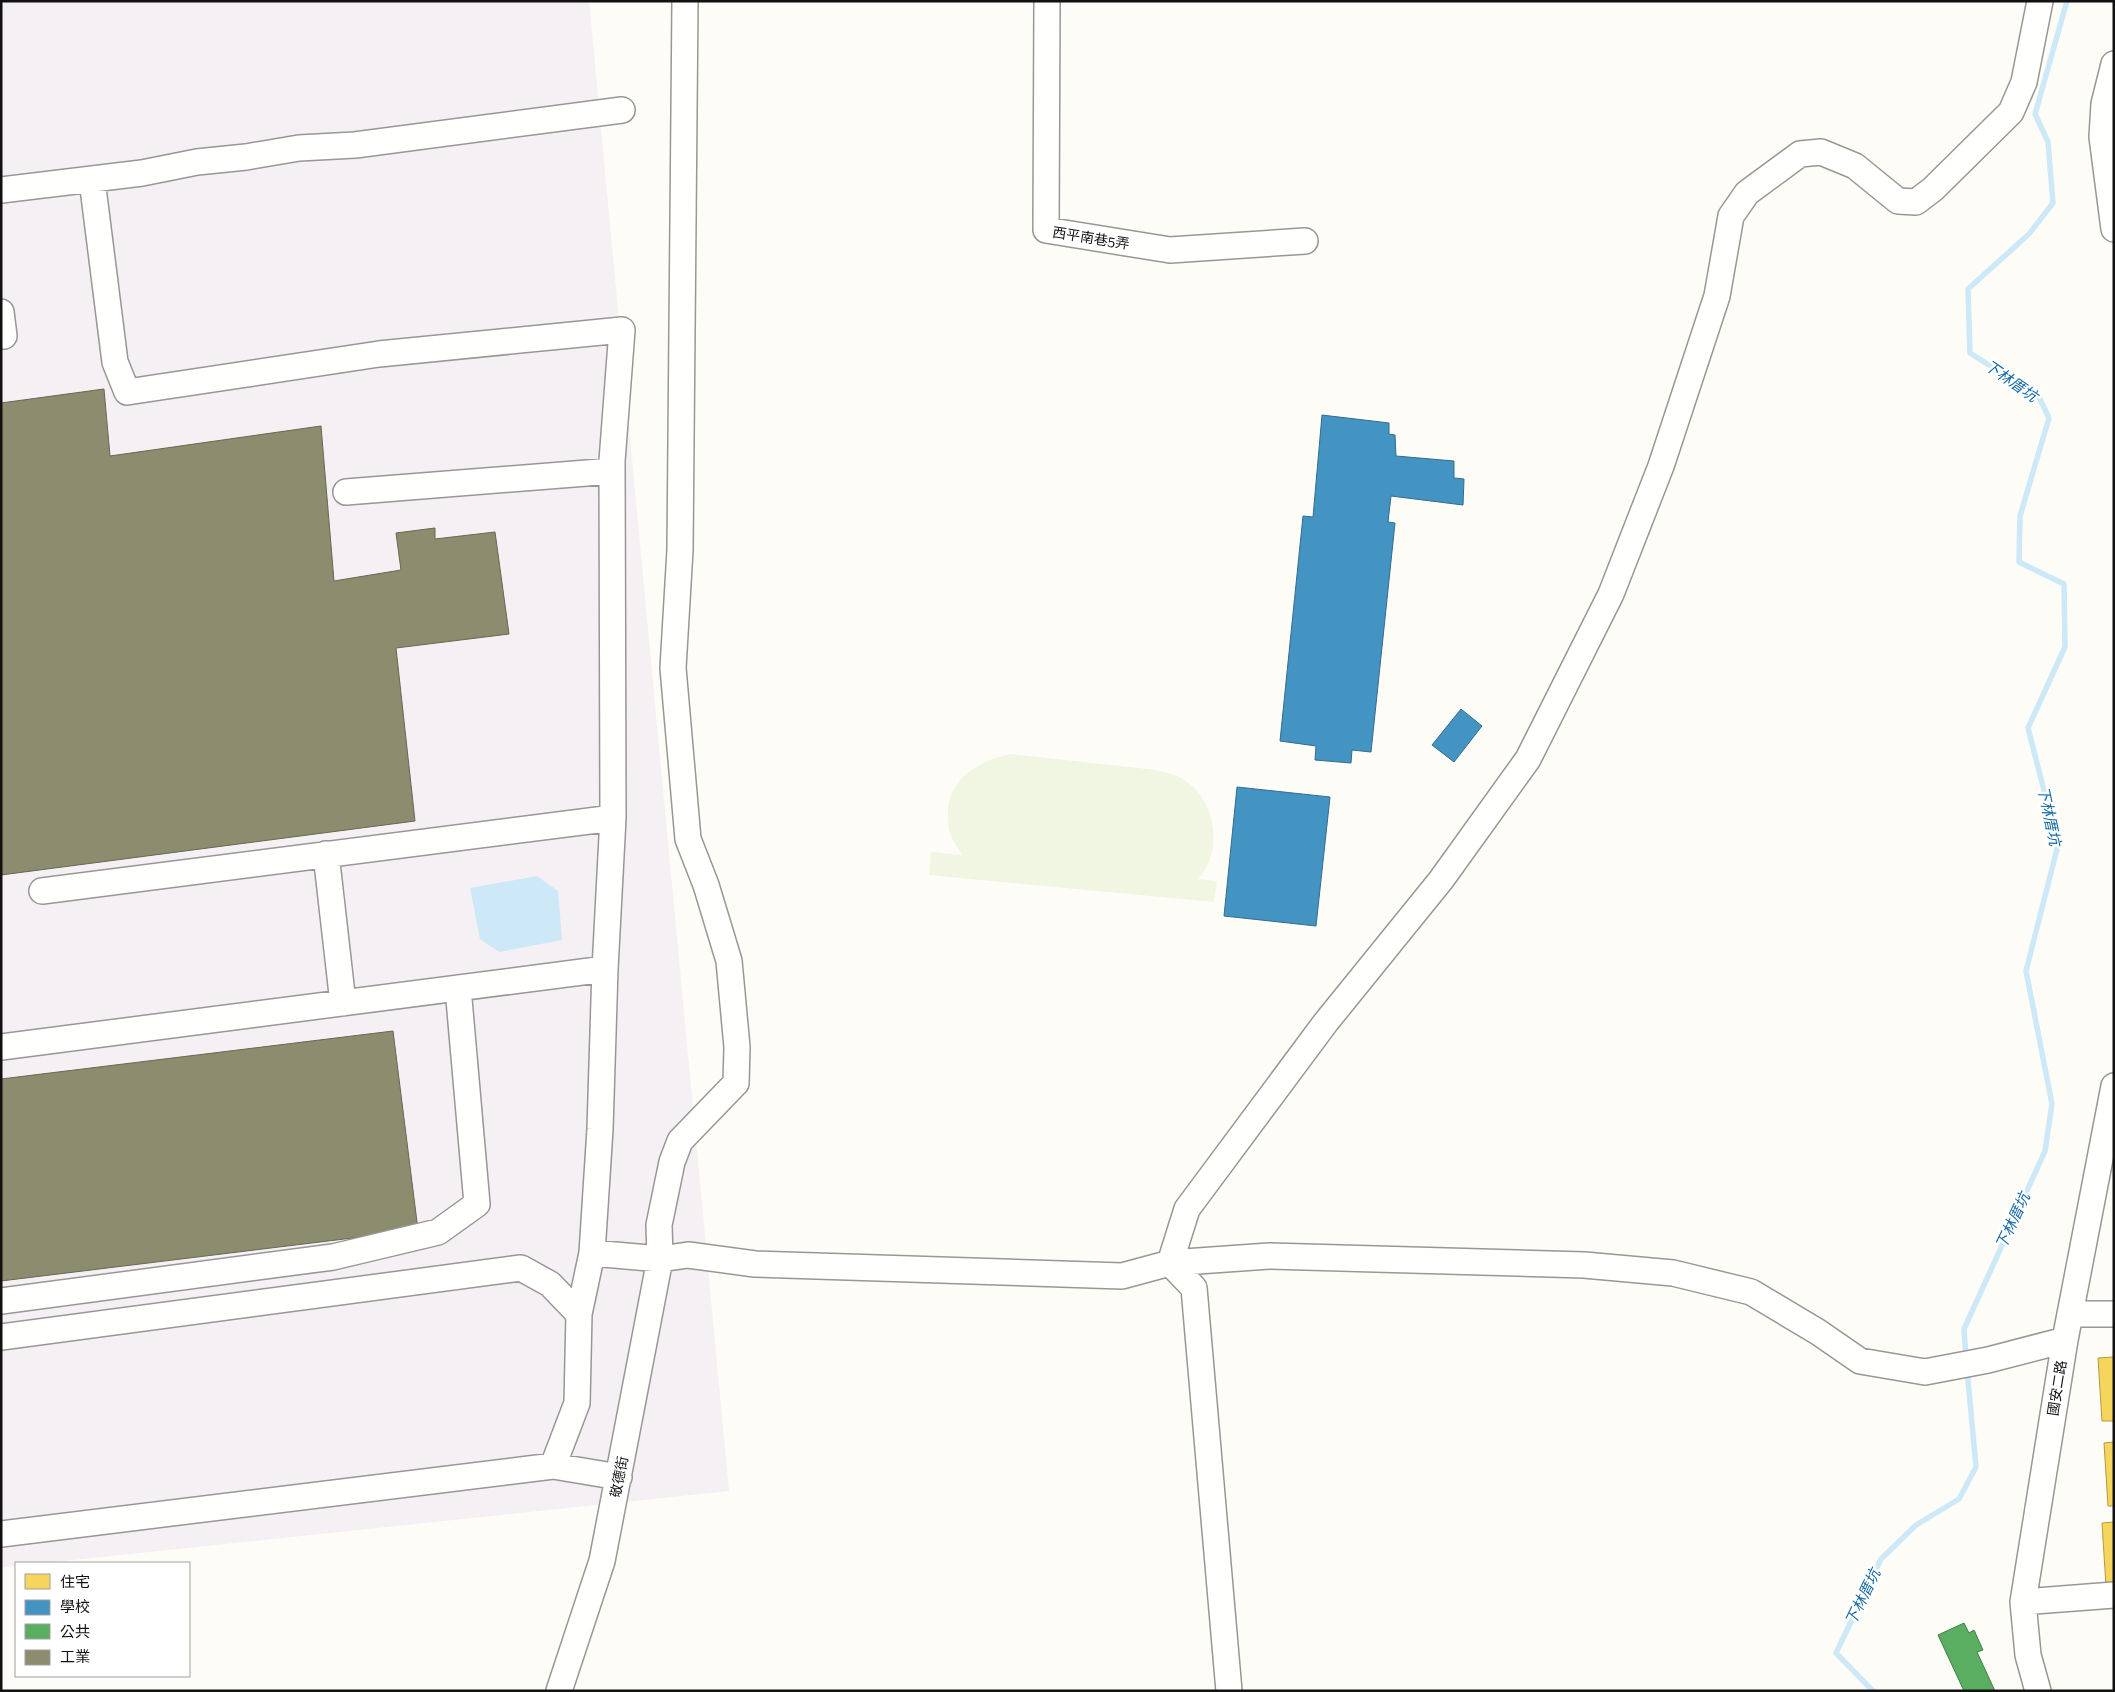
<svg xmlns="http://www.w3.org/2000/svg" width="2115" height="1692" viewBox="0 0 2115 1692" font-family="'Roboto Serif','Noto Sans TC',serif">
  <rect width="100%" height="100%" fill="#fdfcf7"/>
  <path fill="#f5f0f3" d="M1,1H589L729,1491L45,1563H16V1566L1,1568Z"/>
  <path fill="#f0f6e1" d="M1011,754L1156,770C1169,773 1181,776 1191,785C1217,807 1222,854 1198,879L1217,881L1214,902L929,875L931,852L962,855C959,849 955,844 952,838C948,830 948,821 948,812C949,777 981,760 1011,754Z"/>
  <path fill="#cde8f7" d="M537,876L558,891L562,940L499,952L480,939L470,888Z"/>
  <path fill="#f6d55c" stroke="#b19a46" d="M2114,1357V1421H2102L2098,1358Z
    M2114,1442V1506H2108L2104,1443Z
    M2114,1522V1586H2106L2102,1523Z"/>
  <path fill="#4393c3" stroke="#346c8e" d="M1322,415L1389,423V434L1395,435L1396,456L1454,461V478L1464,479L1463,505L1391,496L1388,522L1395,523L1371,752L1352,750L1351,763L1315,760L1316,746L1280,741L1303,516L1313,517Z
    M1461,709L1482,726L1454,762L1432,745Z
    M1237,787L1330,797L1316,926L1224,916Z"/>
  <path fill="#5aae61" stroke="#447f49" d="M1964,1623L1969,1633L1974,1630L1983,1650L1977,1652L1995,1691H1964L1938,1635Z"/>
  <path fill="#8c8c6e" stroke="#676752" d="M104,389L110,456L321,426L334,581L401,570L396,533L435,528V539L495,532L509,634L396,648L415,821L1,875V403Z
    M393,1031L418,1230L1,1281V1079Z"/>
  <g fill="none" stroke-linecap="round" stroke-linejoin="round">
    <path stroke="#cde8f7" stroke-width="5.5" d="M1966,1358L1964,1329L2045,1151L2052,1104L2026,971L2058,845L2028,728L2065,647L2064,584L2019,562L2020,516L2049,418L2039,397L1970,353L1968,289L2029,234L2053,203L2048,142L2035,114L2067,1
      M1873,1691L1836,1653L1881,1559L1916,1525L1959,1499L1976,1467L1967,1369"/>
    <defs>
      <path id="minor" d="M1047,1L1046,230L1170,250L1305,241
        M2114,64L2104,104L2102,137L2114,229
        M92,180L115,362L127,392L379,354L622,330L612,461L613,818L605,969L600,1129L592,1253L660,1259L688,1255L755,1264L1122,1276L1170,1263L1187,1209L1326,1022L1441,880L1528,759L1611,594L1661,466L1717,296L1731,216L1747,193L1800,154L1821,152L1855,166L1898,201L1916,202L1933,189L2011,112L2024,82L2040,1
        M1,190L142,173L197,162L246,157L299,148L355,145L622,110
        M1,312L4,336
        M346,492L612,471
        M326,854L343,1003
        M42,891L613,818
        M1,1047L605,969
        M1170,1263L1269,1256L1584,1265L1673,1273L1751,1292L1818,1332L1860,1361L1925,1372L1988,1360L2065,1340
        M1170,1263L1194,1288L1229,1691
        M1,1301L333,1257L438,1232L477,1204L458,988
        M579,1314L592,1253
        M2070,1314H2114
        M1,1337L521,1268L550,1284L579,1314L577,1403L553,1466
        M1,1534L553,1466L619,1477
        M2023,1602L2114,1595
        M559,1691L602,1561L660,1259L659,1225L672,1162L680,1141L736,1083L737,1047L729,961L706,885L688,839L673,668L680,550L685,1
        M2038,1691L2028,1655L2023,1602L2065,1340L2114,1086"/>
    </defs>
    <use href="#minor" stroke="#979795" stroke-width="28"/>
    <use href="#minor" stroke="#fffffe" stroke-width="25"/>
  </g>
  <g text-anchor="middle" stroke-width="5" stroke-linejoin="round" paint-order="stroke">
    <g font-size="14" fill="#111" stroke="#fff">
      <text transform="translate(1091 238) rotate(9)" y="5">西平南巷5弄</text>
      <text transform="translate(2057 1388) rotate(-81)" y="5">國安二路</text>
      <text transform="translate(619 1477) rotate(-79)" y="5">敬德街</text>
    </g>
    <g font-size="15" font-style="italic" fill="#1768a6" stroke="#fff">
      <text transform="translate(2011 381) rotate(35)" y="5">下林厝坑</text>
      <text transform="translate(2049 816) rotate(78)" y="5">下林厝坑</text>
      <text transform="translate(2013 1221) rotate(-65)" y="5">下林厝坑</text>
      <text transform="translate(1863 1597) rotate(-64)" y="5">下林厝坑</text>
    </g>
  </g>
  <rect width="2115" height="1692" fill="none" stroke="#111111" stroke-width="5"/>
  <rect x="15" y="1562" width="175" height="115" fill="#ffffff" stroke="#a0a0a0"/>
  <rect x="25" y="1574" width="25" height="15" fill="#f6d55c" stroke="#a0a0a0"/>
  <text x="60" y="1587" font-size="15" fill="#111111">住宅</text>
  <rect x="25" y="1600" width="25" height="15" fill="#4393c3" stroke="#a0a0a0"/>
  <text x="60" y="1612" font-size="15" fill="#111111">學校</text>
  <rect x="25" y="1624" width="25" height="15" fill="#5aae61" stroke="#a0a0a0"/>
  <text x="60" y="1637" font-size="15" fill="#111111">公共</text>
  <rect x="25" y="1650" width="25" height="15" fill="#8c8c6e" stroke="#a0a0a0"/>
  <text x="60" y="1662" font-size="15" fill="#111111">工業</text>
</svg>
